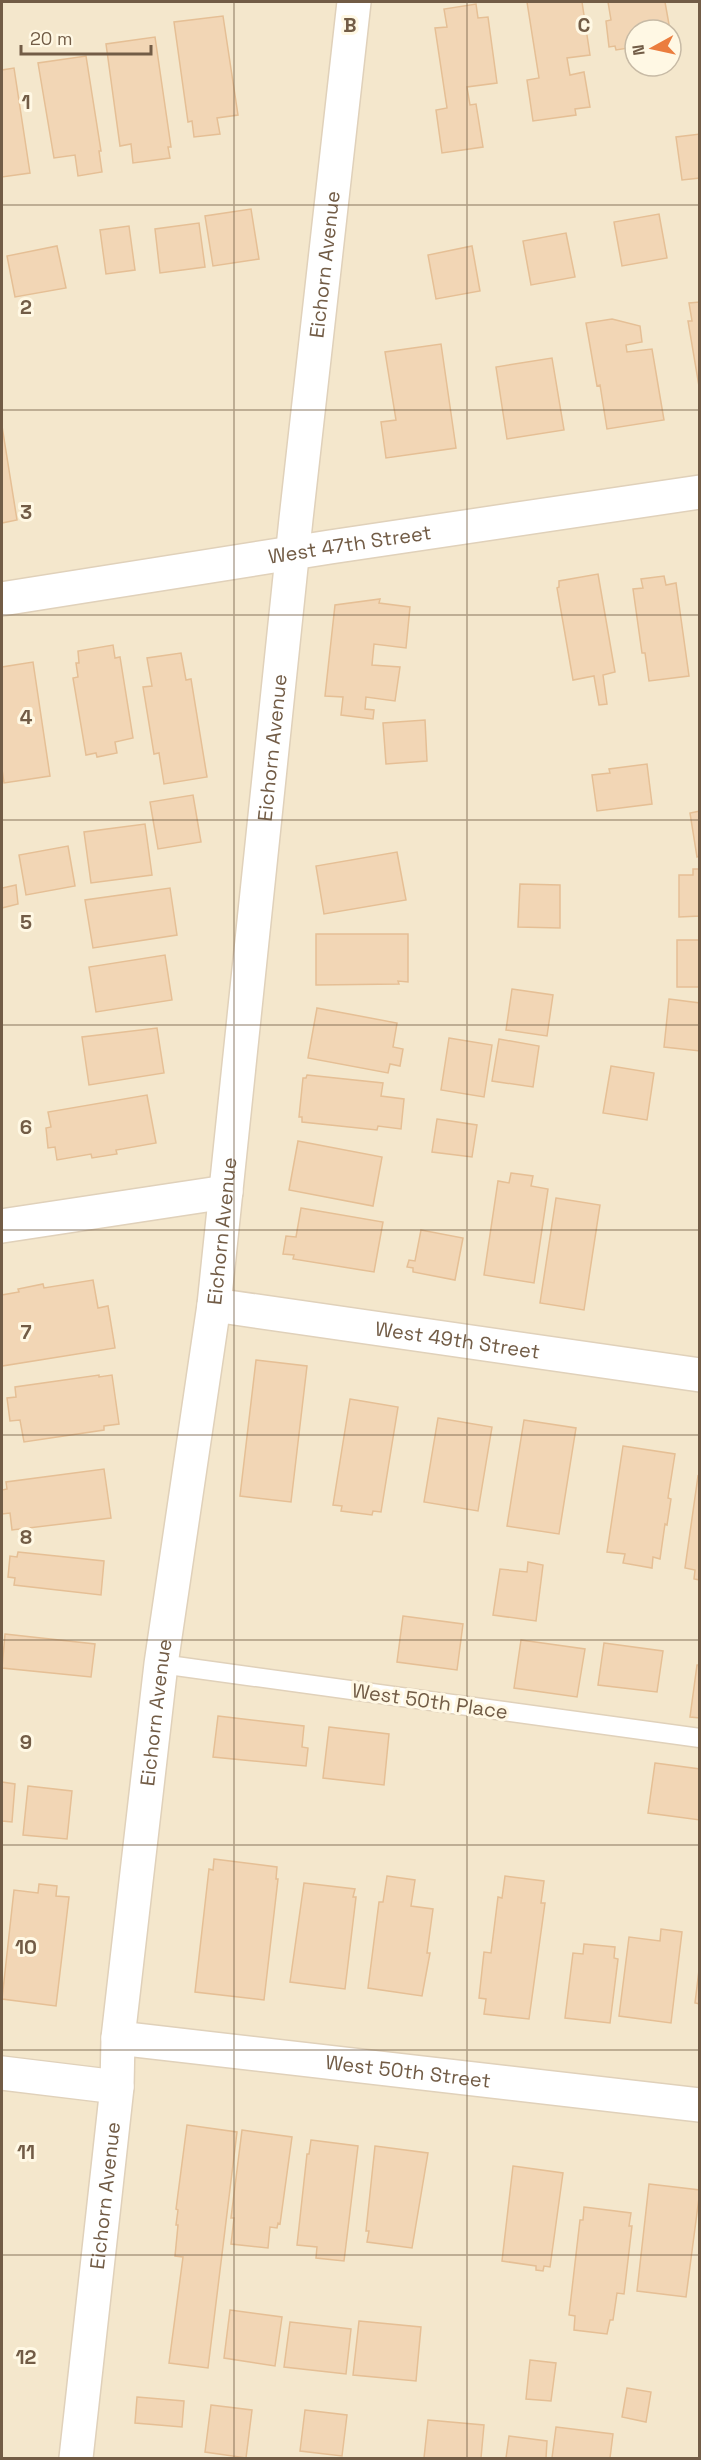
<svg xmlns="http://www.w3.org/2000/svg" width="701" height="2460" viewBox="0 0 701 2460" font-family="'Space Grotesk',sans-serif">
  <rect width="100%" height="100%" fill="#fdf5dd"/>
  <path fill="#f4e7cc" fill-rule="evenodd" d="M2,2H699V2458H2ZM635,30H671V66H635Z"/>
  <path fill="#f2d6b5" stroke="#e5bf95" stroke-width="1.5" d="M527,2H582L590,55L567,58L570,75L584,72L590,107L575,109L576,115L533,121L527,80L539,78Z
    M608,2H665L670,30H635V52L629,53L628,48L616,50L615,46L609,47L606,21L611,20Z
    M476,4L478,18L488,17L497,83L467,87L470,105L476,104L483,147L442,153L436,110L447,108L435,28L447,27L444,9Z
    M223,16L238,115L217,118L220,134L194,137L192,121L188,122L174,22Z
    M155,37L171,147H168L170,158L133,163L131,144L120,146L106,44Z
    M86,56L101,151H99L102,172L78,176L75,155L54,158L38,63Z
    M14,68L30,173L2,177V70Z
    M700,134V178L682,180L676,137Z
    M251,209L259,259L213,266L205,216Z
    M659,214L667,258L622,266L614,222Z
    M199,223L205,267L160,273L155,229Z
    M129,226L135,270L106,274L100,230Z
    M566,233L575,277L531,285L523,241Z
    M57,246L66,288L15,297L7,256Z
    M472,246L480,291L436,299L428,255Z
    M700,302V392L688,321H692L689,303Z
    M612,319L640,326L642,342L626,345L627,352L652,349L664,420L607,429L600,385L597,386L586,323Z
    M441,344L456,448L386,458L381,422L396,420L385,352Z
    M552,358L564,430L507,439L496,367Z
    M2,426L17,520L2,523Z
    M598,574L615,672L603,675L607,704L599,705L594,676L573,680L557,588L559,587V581Z
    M664,576L666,585L676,583L689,676L649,681L645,653H642L633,589L643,588L641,579Z
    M380,599L379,603L410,607L406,648L374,644L372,665L400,667L395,701L366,697L365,709L374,710L373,719L341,715L343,697L325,696L335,605Z
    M113,645L115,658L120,657L133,738L115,742L117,753L97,757L96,753L86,755L73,678L78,677L76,663H79L78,651Z
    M181,653L186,680L191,679L207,777L164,784L159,753L154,754L143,687L152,686L147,658Z
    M33,662L50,776L4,783L2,769V667Z
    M425,720L427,761L386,764L383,723Z
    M647,764L652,804L597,811L592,775L610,773L609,769Z
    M193,795L201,842L158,849L150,802Z
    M700,811V856L697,857L690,813Z
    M145,824L152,875L91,883L84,832Z
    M68,846L75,886L26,895L19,855Z
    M397,852L406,900L324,914L316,866Z
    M693,869H700V916L679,917V875H693Z
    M520,884L560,885V928L518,927Z
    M16,885L18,904L2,908V888Z
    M170,888L177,935L93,948L85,900Z
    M316,934H408V982L398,981L399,984L316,985Z
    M677,940H700V987H677Z
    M165,955L172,1000L96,1012L89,967Z
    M512,989L553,995L547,1036L506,1030Z
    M669,999L700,1003V1051L664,1047Z
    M317,1008L397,1023L393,1047L403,1049L400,1066L390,1064L388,1073L308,1058Z
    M157,1028L164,1073L89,1085L82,1037Z
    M449,1038L492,1045L484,1097L441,1090Z
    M499,1039L539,1046L533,1087L492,1081Z
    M611,1066L654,1073L647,1120L603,1113Z
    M307,1075L383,1083L381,1096L404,1099L401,1129L378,1126L377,1130L302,1122V1117H299L303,1078H306Z
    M147,1095L156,1143L116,1150L117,1154L92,1158L91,1154L57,1160L55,1147L48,1148L46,1128L51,1127L48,1112Z
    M437,1119L477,1125L472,1157L432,1152Z
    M298,1141L382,1157L373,1206L289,1190Z
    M511,1173L533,1176L531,1186L548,1189L534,1283L484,1275L498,1181L509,1183Z
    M556,1198L600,1205L584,1310L540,1303Z
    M301,1208L383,1222L374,1272L293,1259L294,1255L283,1254L286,1236L296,1237Z
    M421,1230L463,1238L455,1280L413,1272V1268L407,1267L409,1260L415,1261Z
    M93,1280L98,1308L108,1306L115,1348L2,1366V1295L19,1292L18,1289L43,1284L44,1288Z
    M256,1360L307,1366L291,1502L240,1496Z
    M99,1375V1377L112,1375L119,1424L104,1426V1430L24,1442L20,1420L10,1421L7,1398L16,1397L15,1387Z
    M350,1399L398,1407L381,1512L373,1511L372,1515L341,1511L342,1506L333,1505Z
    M438,1418L492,1427L478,1511L424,1502Z
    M524,1420L576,1428L559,1534L507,1526Z
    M623,1446L675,1454L668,1498L671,1499L667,1525L665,1524L660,1559L653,1557L652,1568L623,1563L625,1554L607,1552Z
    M104,1469L111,1518L12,1530L10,1513L2,1514V1490L7,1489L6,1482Z
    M698,1476L700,1477V1580L694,1579L695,1570L685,1568Z
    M18,1552L104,1561L101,1595L14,1585L15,1578L8,1577L10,1556L17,1557Z
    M528,1562L543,1565L536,1621L493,1615L500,1569L527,1572Z
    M403,1616L463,1624L457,1670L397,1662Z
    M5,1634L95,1644L91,1677L2,1668Z
    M521,1640L585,1649L577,1697L514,1688Z
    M604,1643L663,1651L657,1692L598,1685Z
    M697,1665H700V1718L690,1717Z
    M218,1716L304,1726L302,1747L308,1748L306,1766L213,1757Z
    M329,1727L389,1734L384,1785L323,1778Z
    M655,1763L700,1769V1820L648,1813Z
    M2,1782L15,1784L12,1822L2,1821Z
    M28,1786L72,1791L67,1839L23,1835Z
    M214,1859L277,1867L276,1879H278L264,2000L195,1992L209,1869L213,1870Z
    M387,1876L415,1880L411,1906L433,1909L427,1953H430L422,1996L368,1988L379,1902H383Z
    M505,1876L544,1881L541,1903H545L529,2019L484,2014L486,1999L479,1998L484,1952L491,1953L498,1897L502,1898Z
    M304,1883L355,1889L353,1897H356L345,1989L290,1982Z
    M39,1884L57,1886L56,1896L69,1897L56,2006L2,1999L14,1890L38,1893Z
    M661,1929L682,1932L671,2023L619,2016L629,1937L660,1941Z
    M584,1944L615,1947L614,1958L618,1959L610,2023L565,2018L573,1953L583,1954Z
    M700,1962V2004L695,2003Z
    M187,2125L237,2132L208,2368L169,2363L183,2257L175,2256L178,2225H176L178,2210L176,2209Z
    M242,2130L292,2137L280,2224L278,2223L277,2228L270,2227L268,2248L231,2244L234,2218H231Z
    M311,2140L358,2146L344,2261L316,2258L317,2247L297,2245L307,2154H309Z
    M375,2146L428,2153L412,2248L367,2242L369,2231H366Z
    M513,2166L563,2173L550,2267L544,2266L543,2271L536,2270V2266L502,2261Z
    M649,2184L700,2190L686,2297L637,2291Z
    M584,2207L631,2213L629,2226H632L624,2294L617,2293L613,2320H610L607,2334L574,2330L575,2316L569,2315L580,2220H583Z
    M230,2310L282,2317L275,2366L224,2358Z
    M359,2321L421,2327L416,2381L353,2375Z
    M290,2322L351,2329L346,2374L284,2367Z
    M530,2360L556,2363L551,2401L526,2399Z
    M627,2388L651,2392L646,2422L622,2417Z
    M137,2397L184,2401L182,2427L135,2423Z
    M211,2405L252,2410L246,2458L205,2452Z
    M305,2410L347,2415L342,2456L300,2451Z
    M428,2420L484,2425L481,2458H424Z
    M556,2427L613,2434L610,2458H552Z
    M509,2436L547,2441L546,2458H506Z"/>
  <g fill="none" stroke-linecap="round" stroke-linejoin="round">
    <defs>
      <path id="service" d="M161,1664L700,1738"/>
      <g id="minor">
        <path id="s1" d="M2,599L330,547L700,492"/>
        <path d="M2,1226L226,1192"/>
        <path id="s2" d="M214,1305L700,1375"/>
        <path id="s3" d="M118,2038L700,2105"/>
        <path d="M2,2073L117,2087"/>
        <path id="s4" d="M76,2458L117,2087L118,2038L161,1664L214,1305L296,519L354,2"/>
      </g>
    </defs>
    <use href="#service" stroke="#e0d1ba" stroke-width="21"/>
    <use href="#minor" stroke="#e0d1ba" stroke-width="36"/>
    <use href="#service" stroke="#fff" stroke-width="18"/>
    <use href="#minor" stroke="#fff" stroke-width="33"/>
  </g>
  <path fill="none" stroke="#725c46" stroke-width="1.5" stroke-opacity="0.55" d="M234,2V2458M467,2V2458M2,205H700M2,410H700M2,615H700M2,820H700M2,1025H700M2,1230H700M2,1435H700M2,1640H700M2,1845H700M2,2050H700M2,2255H700"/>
  <g text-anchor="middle" stroke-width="6" stroke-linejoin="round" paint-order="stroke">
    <g font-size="20" fill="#725c46" stroke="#fff8e4">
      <text dy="7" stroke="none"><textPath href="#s4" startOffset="2208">Eichorn Avenue</textPath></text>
      <text dy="7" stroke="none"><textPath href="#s1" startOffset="352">West 47th Street</textPath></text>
      <text dy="7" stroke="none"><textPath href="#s4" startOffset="1722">Eichorn Avenue</textPath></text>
      <text dy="7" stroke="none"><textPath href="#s4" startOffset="1236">Eichorn Avenue</textPath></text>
      <text dy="7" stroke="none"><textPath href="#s2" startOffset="246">West 49th Street</textPath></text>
      <text transform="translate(430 1701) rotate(8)" y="7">West 50th Place</text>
      <text dy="7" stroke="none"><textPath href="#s4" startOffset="750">Eichorn Avenue</textPath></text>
      <text dy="7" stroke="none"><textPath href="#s3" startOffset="292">West 50th Street</textPath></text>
      <text dy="7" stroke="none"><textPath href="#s4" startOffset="264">Eichorn Avenue</textPath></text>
    </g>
  </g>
  <g font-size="20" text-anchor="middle" font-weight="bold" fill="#725c46" stroke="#fff8e4" stroke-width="6" stroke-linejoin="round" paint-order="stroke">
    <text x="350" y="32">B</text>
    <text x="584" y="32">C</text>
    <text x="26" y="109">1</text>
    <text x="26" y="314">2</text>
    <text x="26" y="519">3</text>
    <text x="26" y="724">4</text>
    <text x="26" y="929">5</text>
    <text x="26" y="1134">6</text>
    <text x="26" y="1339">7</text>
    <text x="26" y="1544">8</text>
    <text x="26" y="1749">9</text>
    <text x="26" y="1954">10</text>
    <text x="26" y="2159">11</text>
    <text x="26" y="2364">12</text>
  </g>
  <rect width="701" height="2460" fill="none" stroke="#725c46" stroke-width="6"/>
  <g transform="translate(653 48) rotate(262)"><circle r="28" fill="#fff8e4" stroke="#c7baa5" stroke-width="1.5"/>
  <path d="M0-4.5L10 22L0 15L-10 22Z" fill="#eb7d3e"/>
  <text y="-9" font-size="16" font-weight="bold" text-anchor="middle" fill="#725c46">N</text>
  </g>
  <path d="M21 45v9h130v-9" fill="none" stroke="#725c46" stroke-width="3"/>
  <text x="30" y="45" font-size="18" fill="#725c46" stroke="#fff8e4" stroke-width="4.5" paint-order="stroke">20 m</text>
</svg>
